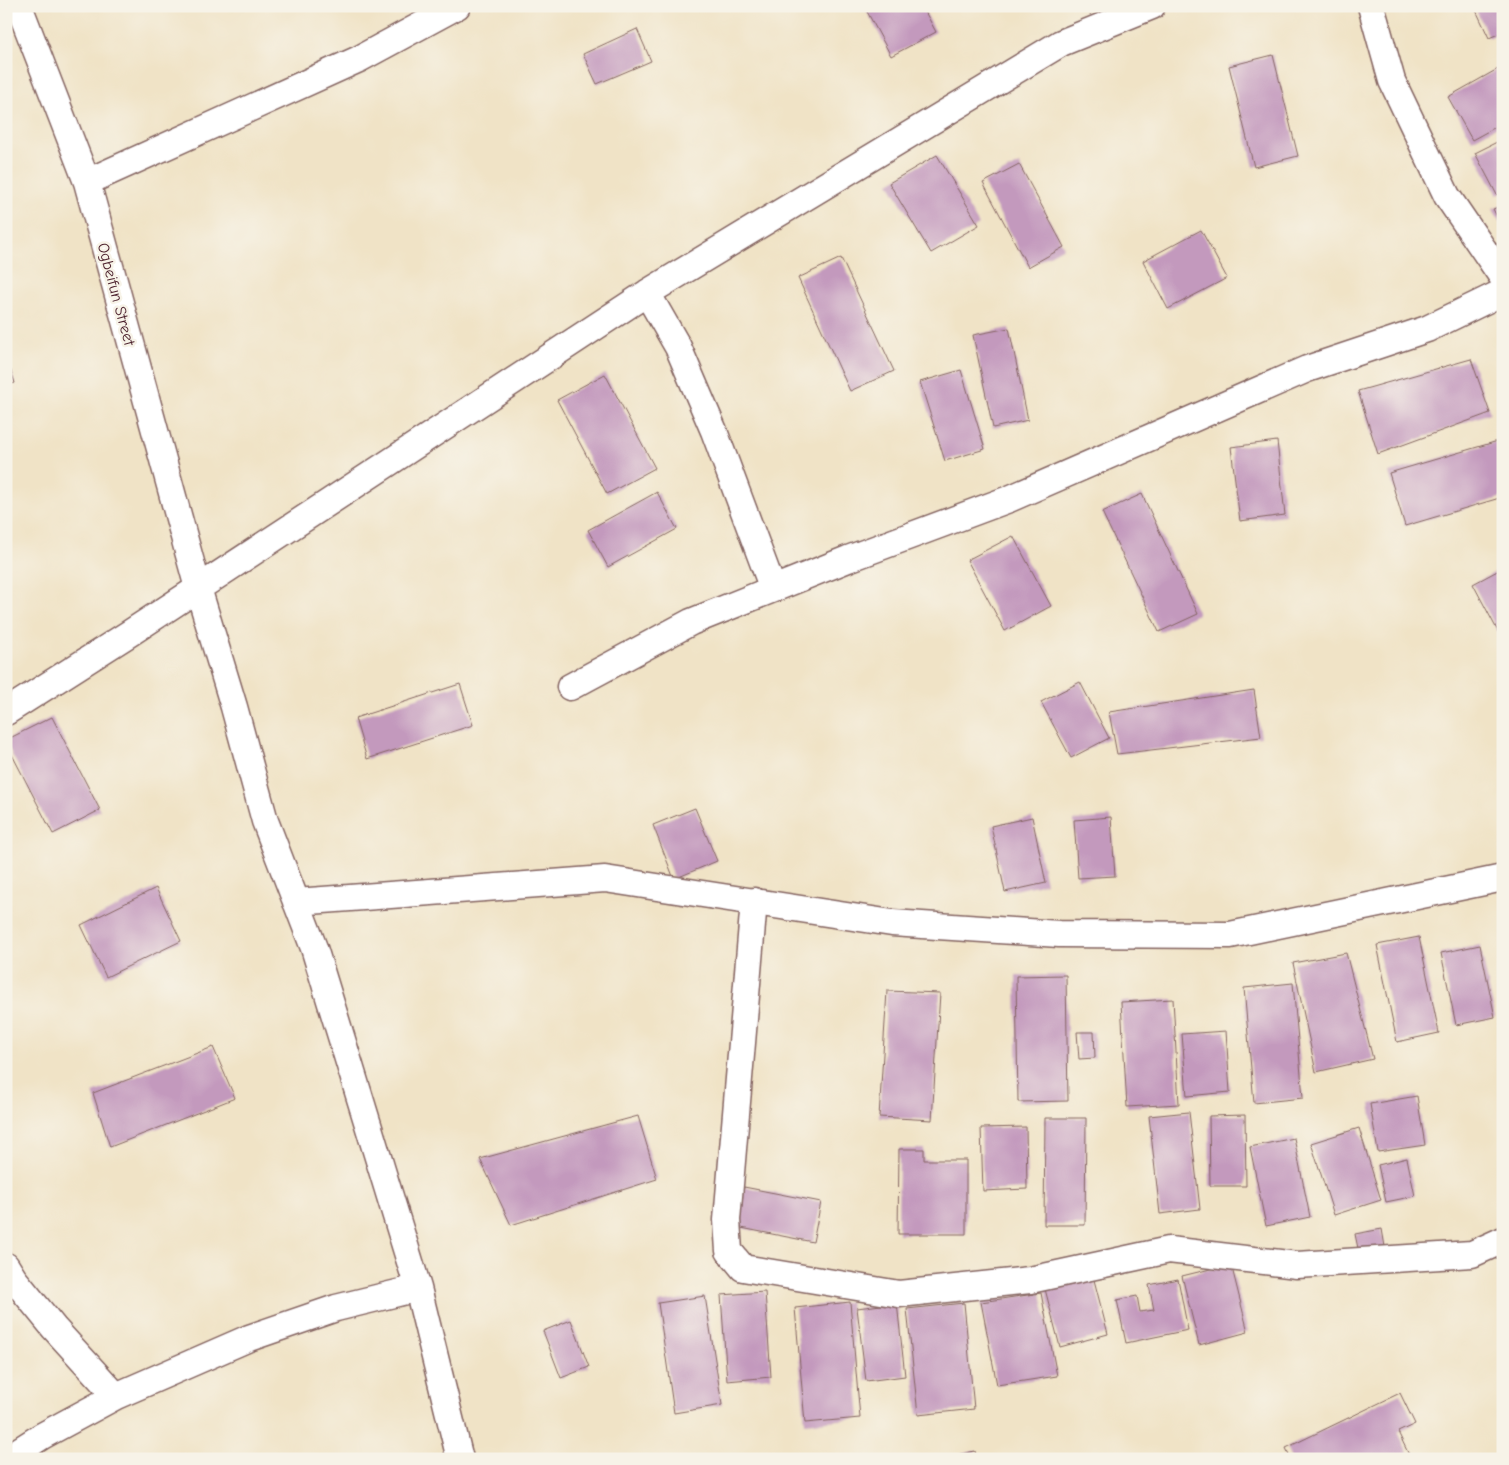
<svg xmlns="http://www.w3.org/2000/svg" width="1509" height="1465" viewBox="0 0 1509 1465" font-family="'Comic Neue',sans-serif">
  <rect width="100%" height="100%" fill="#f7f3e8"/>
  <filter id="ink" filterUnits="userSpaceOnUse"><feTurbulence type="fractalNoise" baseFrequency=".02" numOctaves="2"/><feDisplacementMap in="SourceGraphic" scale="10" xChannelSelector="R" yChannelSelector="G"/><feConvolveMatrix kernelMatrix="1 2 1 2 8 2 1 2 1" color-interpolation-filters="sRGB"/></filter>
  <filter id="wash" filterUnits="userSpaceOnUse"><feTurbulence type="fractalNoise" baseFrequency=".0096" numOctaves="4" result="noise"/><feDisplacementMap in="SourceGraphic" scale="20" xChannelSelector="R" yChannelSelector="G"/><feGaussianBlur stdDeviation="1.12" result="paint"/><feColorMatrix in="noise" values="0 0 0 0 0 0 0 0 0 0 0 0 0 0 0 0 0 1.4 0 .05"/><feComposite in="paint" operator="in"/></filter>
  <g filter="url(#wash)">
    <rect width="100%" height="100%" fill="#f0e3c6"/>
    <g id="blocks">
      <path fill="#c399bd" d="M864,6H922L936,32L891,56Z
        M1474,6H1503V32L1489,38Z
        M637,29L651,61L597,84L583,54Z
        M1273,55L1298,156L1254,167L1229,66Z
        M1503,66V123L1472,140L1448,97Z
        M1503,139V192L1497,195L1475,153Z
        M937,155L979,225L931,253L889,183Z
        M1019,164L1064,247L1028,267L983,183Z
        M1503,205V228L1493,209Z
        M1201,230L1227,278L1168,309L1143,261Z
        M841,258L894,371L850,391L798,278Z
        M1009,328L1028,420L993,428L973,335Z
        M6,356L15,383L6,386Z
        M1471,359L1490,413L1378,454L1358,391Z
        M961,370L985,449L945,461L920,382Z
        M605,374L655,468L607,494L557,400Z
        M1277,441L1285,515L1240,521L1231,447Z
        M1498,441L1503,456V497L1405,526L1389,473Z
        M657,492L677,529L608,567L588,530Z
        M1142,494L1198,614L1159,632L1102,512Z
        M1013,536L1051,606L1005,631L967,560Z
        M1503,568V641L1473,584Z
        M1080,682L1109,738L1071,758L1041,702Z
        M460,684L473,725L367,759L355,718Z
        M1254,690L1261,737L1117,754L1109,712Z
        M52,717L100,810L53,834L6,743V740Z
        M695,808L717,861L674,879L653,825Z
        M1032,817L1046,883L1005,892L991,826Z
        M1111,817L1115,876L1078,878L1074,820Z
        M156,888L181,941L106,977L81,925Z
        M1419,937L1439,1033L1397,1042L1377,945Z
        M1480,945L1495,1017L1456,1025L1441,953Z
        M1346,953L1373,1059L1316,1072L1293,963Z
        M1066,975L1068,1101L1018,1102L1016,976Z
        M1293,983L1303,1098L1254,1103L1244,988Z
        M887,991L940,993L932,1120L879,1117Z
        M1173,999L1179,1104L1127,1107L1121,1002Z
        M1226,1031L1230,1092L1187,1096L1182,1034Z
        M1077,1032H1094L1095,1058L1079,1059Z
        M213,1047L235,1098L110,1147L93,1093Z
        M1417,1096L1425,1145L1378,1152L1370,1104Z
        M1189,1112L1200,1209L1160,1214L1149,1116Z
        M1245,1115L1246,1186H1210L1209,1116Z
        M638,1116L657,1179L511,1225L480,1159Z
        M1045,1118H1086L1085,1225H1044Z
        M1026,1127L1027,1189L983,1191L981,1128Z
        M1359,1128L1381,1200L1334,1215L1311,1143Z
        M1294,1138L1310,1217L1266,1226L1250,1147Z
        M899,1149H924V1160H966V1234H898Z
        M1407,1158L1415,1196L1386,1202L1378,1165Z
        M744,1187L821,1202L813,1242L736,1227Z
        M1382,1229L1385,1247L1359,1253L1355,1234Z
        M1231,1264L1248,1332L1199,1345L1182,1276Z
        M1093,1276L1108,1334L1060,1347L1045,1289Z
        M1178,1279L1188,1330L1126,1343L1117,1300L1137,1296L1140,1312L1154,1310L1149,1285Z
        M765,1292L771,1377L727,1381L721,1295Z
        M1041,1293L1057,1376L997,1385L981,1302Z
        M705,1296L722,1405L674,1413L658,1303Z
        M850,1302L860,1418L805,1423L795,1308Z
        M897,1303L905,1376L866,1381L857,1308Z
        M964,1303L974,1409L918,1415L907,1309Z
        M571,1320L589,1367L561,1378L543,1331Z
        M1400,1393L1415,1424L1398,1432L1411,1459H1291L1286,1448Z
        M975,1451L977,1459H943V1458Z"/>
    </g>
  </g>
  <g filter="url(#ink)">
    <use href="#blocks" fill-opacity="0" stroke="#846461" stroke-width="1"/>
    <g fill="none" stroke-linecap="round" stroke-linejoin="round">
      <defs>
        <path id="minor" d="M19,6L87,182L198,588L234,707L265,821L314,948L418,1288L460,1459
          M1371,6L1392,81L1447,196L1503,278
          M87,182L359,59L457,6
          M647,293L678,347L714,431L773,589
          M570,687L691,622L848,559L1009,499L1307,369L1427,329L1503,292
          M6,712L130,633L647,293L1061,43L1152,6
          M754,901L727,1220L729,1251L743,1268L899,1294L1030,1280L1169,1250L1297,1265L1472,1254L1503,1240
          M296,902L605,879L892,923L1059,934L1230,935L1503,878
          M6,1266L14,1279L54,1328L116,1396
          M6,1459L42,1436L116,1396L249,1338L336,1308L418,1288"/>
      </defs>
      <use href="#minor" stroke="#846461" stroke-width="29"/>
      <use href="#minor" stroke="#fff" stroke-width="26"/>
    </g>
  </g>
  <g text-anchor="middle" stroke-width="5" stroke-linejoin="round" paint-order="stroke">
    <g font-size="16" fill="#4a1f2b" stroke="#f7f3e8">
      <text transform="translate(117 294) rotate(75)" y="6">Ogbeifun Street</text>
    </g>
  </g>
  <rect width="1509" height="1465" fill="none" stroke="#f7f3e8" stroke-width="25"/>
</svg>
